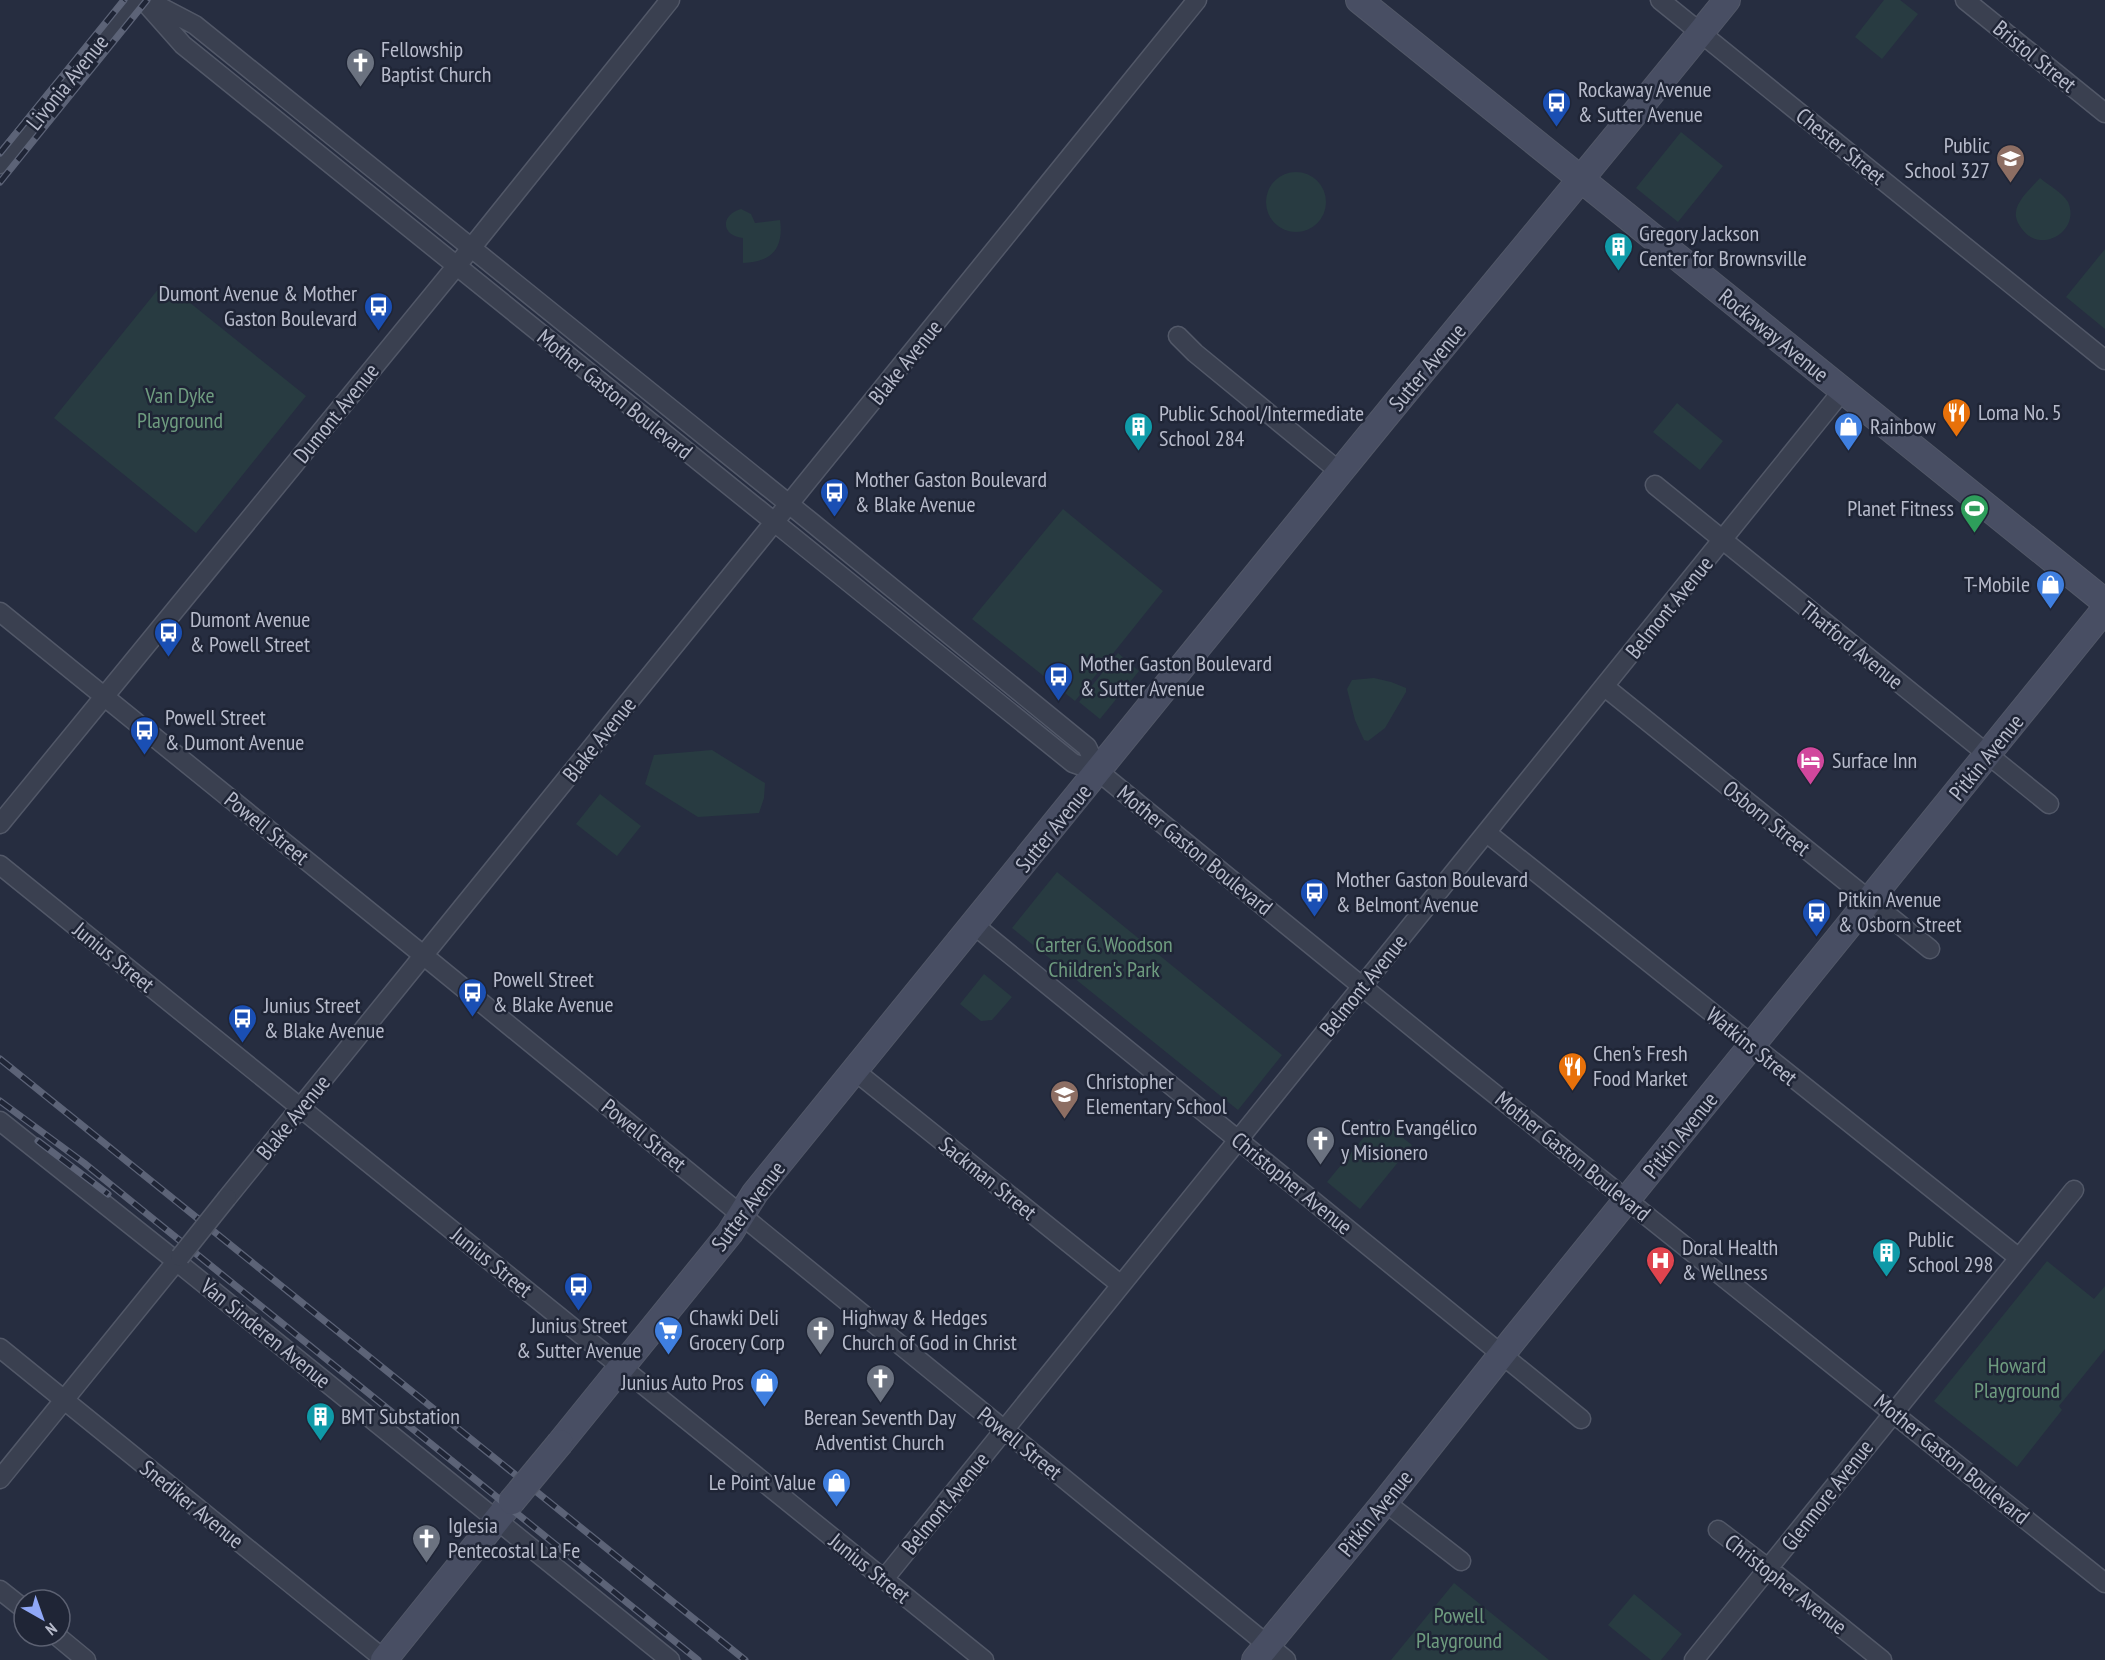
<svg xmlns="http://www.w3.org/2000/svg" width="2105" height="1660" viewBox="0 0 2105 1660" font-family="'PT Sans Narrow',sans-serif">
  <rect width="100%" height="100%" fill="#262d40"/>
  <path fill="#283b41" d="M1884,0H1900L1918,14L1882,59L1855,37Z
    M1681,132L1723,166L1678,222L1636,188Z
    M1266 202a30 30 0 1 1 60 0a30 30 0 1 1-60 0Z
    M2040,178C2048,185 2063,193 2068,202C2081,231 2040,255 2022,229C2018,224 2015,218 2016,212C2017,200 2032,187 2040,178Z
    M741,209L751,214L755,223L780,220C784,249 771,262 743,263V238C721,236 720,215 741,209Z
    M2105,249V329L2066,297Z
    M164,282L306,396L196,533L54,418Z
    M1677,403L1723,441L1700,470L1653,432Z
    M1063,509L1163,591L1075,701L972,619Z
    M1118,653L1139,671L1100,719L1079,702Z
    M1374,678L1391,682L1406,688V692L1385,728L1368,741L1364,740L1355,720L1347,689L1352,680Z
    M712,750L765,783L764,798L759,813L698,817L645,784L654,755Z
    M600,794L641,826L617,856L576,824Z
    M1057,872L1282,1055L1238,1110L1012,928Z
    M984,974L1012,997L992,1020L981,1021L960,1004Z
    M1379,1119L1412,1145L1360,1209L1327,1182Z
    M2047,1261L2094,1299L2105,1286V1349L2059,1406L2062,1410L2017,1467L1934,1401Z
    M1454,1583L1549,1660H1391Z
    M1634,1594L1682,1634L1661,1660H1651L1608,1625Z"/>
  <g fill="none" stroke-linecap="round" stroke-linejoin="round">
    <defs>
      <path id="street" d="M143,0L183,45L1073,763L1099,772L1456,1063L2105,1583
        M1660,0L2105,360
        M1965,0L2105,113
        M151,2L195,25L810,521L1087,747L1099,772
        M0,164L134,0
        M1178,336L1195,353L1340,472
        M1655,485L2049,804
        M0,612L423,955L1286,1660
        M1605,687L1930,949
        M0,824L472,247L670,0
        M1487,833L2019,1258
        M0,865L984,1660
        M974,925L1581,1419
        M855,1071L1121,1285
        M0,1121L176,1261L670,1660
        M227,1198L1197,0
        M0,1348L385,1660
        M0,1479L180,1257
        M1385,1502L1461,1561
        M1718,1530L1769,1569L1882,1660
        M884,1579L1843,390
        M0,1590L24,1609
        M57,1636L86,1660
        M1694,1660L2074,1190"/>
      <path id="secondary" d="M1359,0L2105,602
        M560,1443L730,1233L755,1193C951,953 1145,712 1340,472C1468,314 1599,159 1727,0
        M384,1660L512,1501
        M1255,1660L1385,1502L1514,1339L2105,609"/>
    </defs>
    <use href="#street" stroke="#525868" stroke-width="21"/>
    <use href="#secondary" stroke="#525868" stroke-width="28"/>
    <use href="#street" stroke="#3a4050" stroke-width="18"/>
    <use href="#secondary" stroke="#484e63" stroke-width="26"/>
    <defs>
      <path id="rail" d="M0,153L124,0
        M0,182L147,0
        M0,1059L745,1660
        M0,1101L84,1163L698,1660
        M38,1141L108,1194"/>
    </defs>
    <use href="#rail" stroke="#5c6377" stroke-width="7"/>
    <use href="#rail" stroke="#1f2536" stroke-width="4.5" stroke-dasharray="14" stroke-linecap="butt"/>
    <defs>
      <path id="street-bridge" d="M180,1257L227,1198"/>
      <path id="secondary-bridge" d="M512,1501L560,1443"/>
    </defs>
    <use href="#street-bridge" stroke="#525868" stroke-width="21" stroke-linecap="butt"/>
    <use href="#secondary-bridge" stroke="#525868" stroke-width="28" stroke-linecap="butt"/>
    <use href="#street-bridge" stroke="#3a4050" stroke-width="18"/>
    <use href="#secondary-bridge" stroke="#484e63" stroke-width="26"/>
  </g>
  <defs>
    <symbol id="church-pin" viewBox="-11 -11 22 30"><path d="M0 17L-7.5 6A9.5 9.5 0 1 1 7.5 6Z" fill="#6b7280" stroke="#1f2536"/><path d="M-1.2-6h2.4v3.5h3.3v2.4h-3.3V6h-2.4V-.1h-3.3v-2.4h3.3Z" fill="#fff"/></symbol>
    <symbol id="bus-pin" viewBox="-11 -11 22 30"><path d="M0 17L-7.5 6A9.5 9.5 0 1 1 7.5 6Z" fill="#1a4fb4" stroke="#1f2536"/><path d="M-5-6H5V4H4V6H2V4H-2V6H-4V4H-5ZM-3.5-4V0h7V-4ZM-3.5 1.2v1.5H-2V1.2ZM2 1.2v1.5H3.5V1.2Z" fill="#fff"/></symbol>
    <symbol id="school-pin" viewBox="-11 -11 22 30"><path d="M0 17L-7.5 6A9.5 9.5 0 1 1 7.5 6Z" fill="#8d6e63" stroke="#1f2536"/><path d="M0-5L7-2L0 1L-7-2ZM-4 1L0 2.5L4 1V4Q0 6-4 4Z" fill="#fff"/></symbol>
    <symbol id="building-pin" viewBox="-11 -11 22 30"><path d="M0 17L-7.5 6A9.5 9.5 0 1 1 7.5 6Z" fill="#0f9aa8" stroke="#1f2536"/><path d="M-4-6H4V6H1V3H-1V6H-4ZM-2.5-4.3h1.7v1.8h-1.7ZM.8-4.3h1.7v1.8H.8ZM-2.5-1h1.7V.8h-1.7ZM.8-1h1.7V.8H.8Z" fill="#fff"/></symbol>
    <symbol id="restaurant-pin" viewBox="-11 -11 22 30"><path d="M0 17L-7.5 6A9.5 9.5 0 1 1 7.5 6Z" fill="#e8710a" stroke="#1f2536"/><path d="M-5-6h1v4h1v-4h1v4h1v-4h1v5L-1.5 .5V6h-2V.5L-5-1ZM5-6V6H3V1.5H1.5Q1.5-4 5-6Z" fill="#fff"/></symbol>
    <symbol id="shop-pin" viewBox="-11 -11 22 30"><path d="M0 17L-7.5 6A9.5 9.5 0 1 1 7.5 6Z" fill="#3f7fe0" stroke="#1f2536"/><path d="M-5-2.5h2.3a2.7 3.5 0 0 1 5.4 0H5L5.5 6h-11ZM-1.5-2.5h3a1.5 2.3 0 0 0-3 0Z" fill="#fff"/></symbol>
    <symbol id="stadium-pin" viewBox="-11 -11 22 30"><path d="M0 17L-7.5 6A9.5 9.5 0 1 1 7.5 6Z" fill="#2e9e5b" stroke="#1f2536"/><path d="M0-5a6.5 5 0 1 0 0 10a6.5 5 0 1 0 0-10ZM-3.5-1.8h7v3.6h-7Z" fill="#fff"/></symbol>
    <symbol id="hotel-pin" viewBox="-11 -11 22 30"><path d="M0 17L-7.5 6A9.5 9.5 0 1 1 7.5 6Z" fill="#d1479c" stroke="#1f2536"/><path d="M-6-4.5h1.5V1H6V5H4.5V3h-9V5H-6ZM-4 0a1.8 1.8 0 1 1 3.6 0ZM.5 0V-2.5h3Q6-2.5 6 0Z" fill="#fff"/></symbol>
    <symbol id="hospital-pin" viewBox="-11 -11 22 30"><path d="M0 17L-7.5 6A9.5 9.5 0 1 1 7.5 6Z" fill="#e0444e" stroke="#1f2536"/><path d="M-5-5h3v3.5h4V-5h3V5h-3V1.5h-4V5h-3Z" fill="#fff"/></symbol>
    <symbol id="supermarket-pin" viewBox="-11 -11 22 30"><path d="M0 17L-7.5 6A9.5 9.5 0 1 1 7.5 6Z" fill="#3f7fe0" stroke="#1f2536"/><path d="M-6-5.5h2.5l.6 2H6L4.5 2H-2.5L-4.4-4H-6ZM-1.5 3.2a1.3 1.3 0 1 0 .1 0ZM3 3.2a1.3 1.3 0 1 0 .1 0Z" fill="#fff"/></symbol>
  </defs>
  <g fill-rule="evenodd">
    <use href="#church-pin" x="344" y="46" width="33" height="45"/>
    <use href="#bus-pin" x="1540" y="86" width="33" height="45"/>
    <use href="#school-pin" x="1994" y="142" width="33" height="45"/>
    <use href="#building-pin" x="1602" y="230" width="33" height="45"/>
    <use href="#bus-pin" x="362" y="290" width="33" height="45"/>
    <use href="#restaurant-pin" x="1940" y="396" width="33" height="45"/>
    <use href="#building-pin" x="1122" y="410" width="33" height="45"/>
    <use href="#shop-pin" x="1832" y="410" width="33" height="45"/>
    <use href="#bus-pin" x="818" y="476" width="33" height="45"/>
    <use href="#stadium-pin" x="1958" y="492" width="33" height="45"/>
    <use href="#shop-pin" x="2034" y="568" width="33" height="45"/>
    <use href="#bus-pin" x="152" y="616" width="33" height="45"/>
    <use href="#bus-pin" x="1042" y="660" width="33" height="45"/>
    <use href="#bus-pin" x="128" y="714" width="33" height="45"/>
    <use href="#hotel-pin" x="1794" y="744" width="33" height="45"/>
    <use href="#bus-pin" x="1298" y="876" width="33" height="45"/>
    <use href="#bus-pin" x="1800" y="896" width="33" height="45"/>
    <use href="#bus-pin" x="456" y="976" width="33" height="45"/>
    <use href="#bus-pin" x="226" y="1002" width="33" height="45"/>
    <use href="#restaurant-pin" x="1556" y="1050" width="33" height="45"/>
    <use href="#school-pin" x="1048" y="1078" width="33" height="45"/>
    <use href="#church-pin" x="1304" y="1124" width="33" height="45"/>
    <use href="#building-pin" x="1870" y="1236" width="33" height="45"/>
    <use href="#hospital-pin" x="1644" y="1244" width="33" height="45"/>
    <use href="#bus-pin" x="562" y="1270" width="33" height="45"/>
    <use href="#supermarket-pin" x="652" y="1314" width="33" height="45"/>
    <use href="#church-pin" x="804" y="1314" width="33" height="45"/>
    <use href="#church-pin" x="864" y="1362" width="33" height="45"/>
    <use href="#shop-pin" x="748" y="1366" width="33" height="45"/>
    <use href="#building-pin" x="304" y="1400" width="33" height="45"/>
    <use href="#shop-pin" x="820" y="1466" width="33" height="45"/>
    <use href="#church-pin" x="410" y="1522" width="33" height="45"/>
  </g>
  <g text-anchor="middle" stroke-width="5" stroke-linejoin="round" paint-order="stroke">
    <g font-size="22" fill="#b7bbcb" stroke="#1f2536" text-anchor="start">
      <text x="381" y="57">Fellowship<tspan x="381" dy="25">Baptist Church</tspan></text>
      <text x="1578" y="97">Rockaway Avenue<tspan x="1578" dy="25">&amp; Sutter Avenue</tspan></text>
      <text x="1990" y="153" text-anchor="end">Public<tspan x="1990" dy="25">School 327</tspan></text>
      <text x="1639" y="241">Gregory Jackson<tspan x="1639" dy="25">Center for Brownsville</tspan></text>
      <text x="357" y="301" text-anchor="end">Dumont Avenue &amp; Mother<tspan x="357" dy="25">Gaston Boulevard</tspan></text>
      <text x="1978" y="420">Loma No. 5</text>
      <text x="1159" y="421">Public School/Intermediate<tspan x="1159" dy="25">School 284</tspan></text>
      <text x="1870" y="434">Rainbow</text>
      <text x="855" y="487">Mother Gaston Boulevard<tspan x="855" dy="25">&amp; Blake Avenue</tspan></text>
      <text x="1954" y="516" text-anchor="end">Planet Fitness</text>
      <text x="2030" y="592" text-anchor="end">T-Mobile</text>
      <text x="190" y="627">Dumont Avenue<tspan x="190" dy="25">&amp; Powell Street</tspan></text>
      <text x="1080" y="671">Mother Gaston Boulevard<tspan x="1080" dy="25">&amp; Sutter Avenue</tspan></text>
      <text x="165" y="725">Powell Street<tspan x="165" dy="25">&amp; Dumont Avenue</tspan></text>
      <text x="1832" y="768">Surface Inn</text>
      <text x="1336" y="887">Mother Gaston Boulevard<tspan x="1336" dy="25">&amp; Belmont Avenue</tspan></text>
      <text x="1838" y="907">Pitkin Avenue<tspan x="1838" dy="25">&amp; Osborn Street</tspan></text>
      <text x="493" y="987">Powell Street<tspan x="493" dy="25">&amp; Blake Avenue</tspan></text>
      <text x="264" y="1013">Junius Street<tspan x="264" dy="25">&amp; Blake Avenue</tspan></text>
      <text x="1593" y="1061">Chen's Fresh<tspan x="1593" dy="25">Food Market</tspan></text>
      <text x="1086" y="1089">Christopher<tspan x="1086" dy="25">Elementary School</tspan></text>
      <text x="1341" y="1135">Centro Evangélico<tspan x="1341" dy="25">y Misionero</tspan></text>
      <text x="1908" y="1247">Public<tspan x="1908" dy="25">School 298</tspan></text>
      <text x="1682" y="1255">Doral Health<tspan x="1682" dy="25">&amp; Wellness</tspan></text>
      <text x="689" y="1325">Chawki Deli<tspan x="689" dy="25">Grocery Corp</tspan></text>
      <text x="842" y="1325">Highway &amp; Hedges<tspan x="842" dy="25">Church of God in Christ</tspan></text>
      <text x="579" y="1333" text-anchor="middle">Junius Street<tspan x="579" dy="25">&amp; Sutter Avenue</tspan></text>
      <text x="744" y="1390" text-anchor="end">Junius Auto Pros</text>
      <text x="341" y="1424">BMT Substation</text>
      <text x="880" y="1425" text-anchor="middle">Berean Seventh Day<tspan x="880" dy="25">Adventist Church</tspan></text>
      <text x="816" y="1490" text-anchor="end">Le Point Value</text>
      <text x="448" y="1533">Iglesia<tspan x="448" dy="25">Pentecostal La Fe</tspan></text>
    </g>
    <g font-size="22" fill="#b7bbcb" stroke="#1f2536">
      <text transform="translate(2035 56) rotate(39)" y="8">Bristol Street</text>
      <text transform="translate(67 82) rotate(-51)" y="8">Livonia Avenue</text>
      <text transform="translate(1841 146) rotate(39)" y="8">Chester Street</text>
      <text transform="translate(1774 335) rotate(39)" y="8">Rockaway Avenue</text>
      <text transform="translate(905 362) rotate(-51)" y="8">Blake Avenue</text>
      <text transform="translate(1427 367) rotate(-50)" y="8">Sutter Avenue</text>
      <text transform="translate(615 394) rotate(39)" y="8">Mother Gaston Boulevard</text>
      <text transform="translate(336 413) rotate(-51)" y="8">Dumont Avenue</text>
      <text transform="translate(1669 607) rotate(-51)" y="8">Belmont Avenue</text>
      <text transform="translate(1852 645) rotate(39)" y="8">Thatford Avenue</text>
      <text transform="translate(599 739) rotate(-51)" y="8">Blake Avenue</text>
      <text transform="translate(1986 757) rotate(-51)" y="8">Pitkin Avenue</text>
      <text transform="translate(1767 818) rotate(39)" y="8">Osborn Street</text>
      <text transform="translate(267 828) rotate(39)" y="8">Powell Street</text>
      <text transform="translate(1053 828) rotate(-51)" y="8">Sutter Avenue</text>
      <text transform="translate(1195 850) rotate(39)" y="8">Mother Gaston Boulevard</text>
      <text transform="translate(114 957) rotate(39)" y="8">Junius Street</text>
      <text transform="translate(1363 985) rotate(-51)" y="8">Belmont Avenue</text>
      <text transform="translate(1752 1046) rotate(39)" y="8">Watkins Street</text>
      <text transform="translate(293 1117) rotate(-51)" y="8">Blake Avenue</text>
      <text transform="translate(644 1135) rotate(39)" y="8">Powell Street</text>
      <text transform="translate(1680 1135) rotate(-51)" y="8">Pitkin Avenue</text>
      <text transform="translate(1573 1156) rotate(39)" y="8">Mother Gaston Boulevard</text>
      <text transform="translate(988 1178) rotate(39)" y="8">Sackman Street</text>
      <text transform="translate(1292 1183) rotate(39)" y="8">Christopher Avenue</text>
      <text transform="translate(748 1206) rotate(-53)" y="8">Sutter Avenue</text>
      <text transform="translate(492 1262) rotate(39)" y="8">Junius Street</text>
      <text transform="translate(266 1333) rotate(39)" y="8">Van Sinderen Avenue</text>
      <text transform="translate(1020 1443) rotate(39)" y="8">Powell Street</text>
      <text transform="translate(1952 1459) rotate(39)" y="8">Mother Gaston Boulevard</text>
      <text transform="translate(1827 1495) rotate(-52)" y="8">Glenmore Avenue</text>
      <text transform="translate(945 1503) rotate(-51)" y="8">Belmont Avenue</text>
      <text transform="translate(192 1504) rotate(39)" y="8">Snediker Avenue</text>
      <text transform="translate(1375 1513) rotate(-51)" y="8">Pitkin Avenue</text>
      <text transform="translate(870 1568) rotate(39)" y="8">Junius Street</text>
      <text transform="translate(1786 1584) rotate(38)" y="8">Christopher Avenue</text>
    </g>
    <g font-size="22" fill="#6e9b7f" stroke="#1f2536">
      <text x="180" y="403">Van Dyke<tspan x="180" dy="25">Playground</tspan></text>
      <text x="1104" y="952">Carter G. Woodson<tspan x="1104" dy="25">Children's Park</tspan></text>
      <text x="2017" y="1373">Howard<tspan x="2017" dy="25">Playground</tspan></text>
      <text x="1459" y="1623">Powell<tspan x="1459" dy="25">Playground</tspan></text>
    </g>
  </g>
  <g transform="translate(42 1618) rotate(140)"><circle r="28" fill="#1f2536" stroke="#5c6172" stroke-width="1.5"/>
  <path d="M0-4.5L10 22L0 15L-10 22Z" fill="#90a8f7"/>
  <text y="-9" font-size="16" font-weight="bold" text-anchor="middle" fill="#b7bbcb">N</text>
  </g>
</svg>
